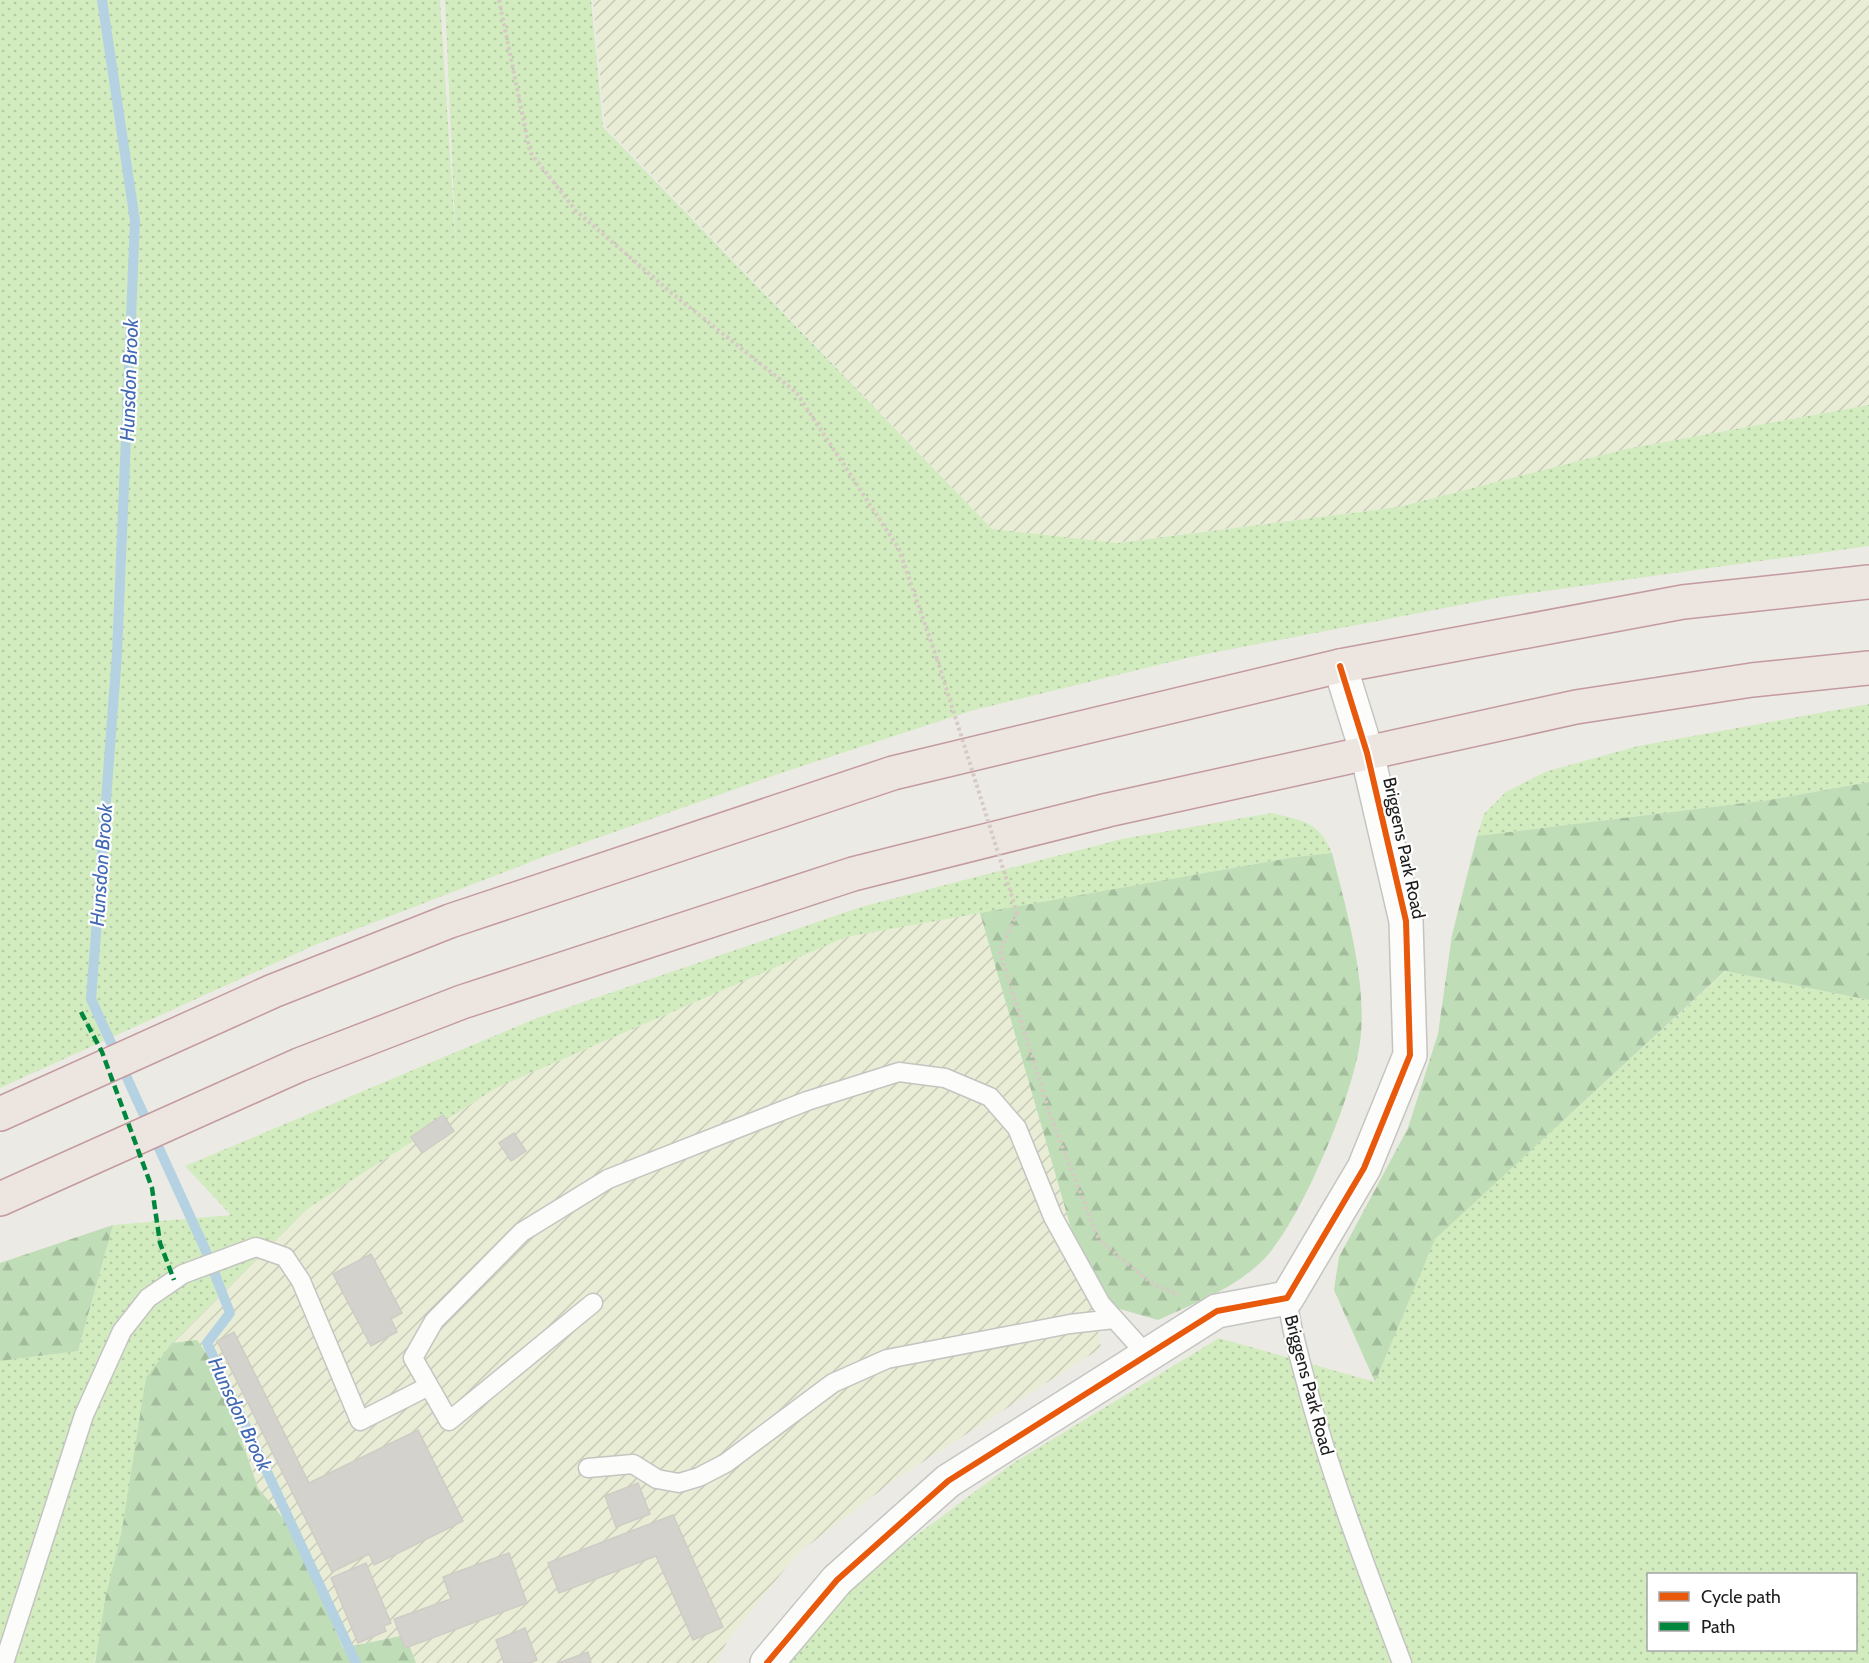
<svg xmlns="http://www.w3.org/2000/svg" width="1869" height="1663" viewBox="0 0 1869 1663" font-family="Cabin,sans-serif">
  <defs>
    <pattern id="farmland-furrows" width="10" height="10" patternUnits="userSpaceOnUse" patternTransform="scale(1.5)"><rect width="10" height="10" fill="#e9edd6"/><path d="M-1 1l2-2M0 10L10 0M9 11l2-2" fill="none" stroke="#c7cbb7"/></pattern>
    <pattern id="grass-dots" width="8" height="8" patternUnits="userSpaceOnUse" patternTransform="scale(1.5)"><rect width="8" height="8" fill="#d2ecc0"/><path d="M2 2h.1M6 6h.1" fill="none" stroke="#b4caa5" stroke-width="1.8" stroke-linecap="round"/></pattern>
    <pattern id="forest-firs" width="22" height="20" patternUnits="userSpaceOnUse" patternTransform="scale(1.5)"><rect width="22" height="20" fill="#bfddb7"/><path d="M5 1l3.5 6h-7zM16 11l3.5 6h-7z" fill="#a4bd9d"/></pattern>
  </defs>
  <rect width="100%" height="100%" fill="#eceae4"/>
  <path fill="url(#farmland-furrows)" d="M593,0H1869V405L1626,449L1399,507L1099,545L992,529L605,126Z
    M980,913L1092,1301L1101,1348L893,1481L797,1554L728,1640L716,1663H416L405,1635L343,1648L292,1529L258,1488L231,1409L225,1380L172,1343L307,1209L496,1088L846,937Z"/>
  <path fill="url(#grass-dots)" fill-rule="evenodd" d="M0,0H440L456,248L445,0H591L603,127L992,529L1117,543L1399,507L1626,449L1869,405V546L1502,597L1191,657L974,710L781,773L541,858L315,945L0,1088Z
    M1869,704V782L1769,800L1477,836L1484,814L1506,792L1545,772L1638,746Z
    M1272,813C1303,821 1319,821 1332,853L1295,857L846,937L496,1088L307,1209L172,1343L94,1663H0V1361L78,1351L113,1225L231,1215L185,1166L537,1018L861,907L1122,839Z
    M1726,971L1869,1000V1663H783L846,1588L1012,1464L1219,1338L1375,1382L1434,1239ZM1648,1574H1856V1650H1648Z"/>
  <path fill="url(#forest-firs)" d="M1869,782V1000L1725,971L1435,1239L1375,1382L1334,1290L1339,1257L1408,1128L1438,1034L1452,935L1477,836L1769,800Z
    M1332,853C1347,912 1371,994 1358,1054C1349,1094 1334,1133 1317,1170C1306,1195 1285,1235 1267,1256C1239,1287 1195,1303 1158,1320L1092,1301L980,913L1295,857Z
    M113,1225L78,1351L0,1361V1263Z
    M197,1340L225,1380L231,1409L258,1488L292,1529L343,1648L405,1635L416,1663H95L106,1595L122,1530L146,1378L172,1343Z"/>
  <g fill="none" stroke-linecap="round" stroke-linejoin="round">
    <path stroke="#b5d2e2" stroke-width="10" d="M102,0L135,221L117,654L91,999L205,1249L230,1313L207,1343L356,1663"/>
  </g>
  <path fill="#d4d2cd" stroke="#cfccc5" stroke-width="1.5" d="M443,1115L454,1131L422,1153L411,1137Z
    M514,1133L526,1151L511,1161L499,1143Z
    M371,1254L402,1313L391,1319L397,1332L371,1346L333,1274Z
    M234,1332L309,1483L418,1430L463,1521L374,1565L369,1554L332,1572L217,1341Z
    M638,1483L650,1514L616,1527L605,1496Z
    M673,1515L723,1627L693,1640L656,1556L559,1593L548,1563Z
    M509,1553L527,1603L405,1648L394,1619L451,1599L443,1577Z
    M366,1563L391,1623L384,1626L386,1631L358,1643L331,1578Z
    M525,1628L537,1660L530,1663H504L496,1640Z
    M588,1652L591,1663H558Z"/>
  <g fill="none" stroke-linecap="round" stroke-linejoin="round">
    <defs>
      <path id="service" d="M1287,1298C1291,1328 1299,1357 1307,1386C1332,1481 1368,1572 1402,1663
        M593,1303L449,1421L413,1358L434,1321L522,1232L608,1179L807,1101L899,1072L945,1078L990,1097L1017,1128L1053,1217L1101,1304L1147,1355
        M588,1468L633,1464L657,1479L679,1483L699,1477L726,1463L833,1383L887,1359L1070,1324L1114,1319
        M4,1663L84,1415L122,1331L148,1298L183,1274L256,1247L285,1257L301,1281L360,1421L429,1386"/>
      <path id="minor" d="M767,1663L837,1580L948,1481L1217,1311L1287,1298L1364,1168L1410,1055L1406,921L1367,753L1340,666"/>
      <path id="trunk" d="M0,1114L273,991L450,921L893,773L1340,666L1683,602L1869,582
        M0,1199L299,1065L462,1002L853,874L1108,810L1576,707L1752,680L1869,668"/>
    </defs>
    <use href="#service" stroke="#c4c4c1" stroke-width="21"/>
    <use href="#minor" stroke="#c4c4c1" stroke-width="36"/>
    <use href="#trunk" stroke="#c39a9f" stroke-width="36"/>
    <path stroke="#d7c9c4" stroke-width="4" stroke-dasharray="3 3" stroke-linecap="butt" d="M499,0L530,152L576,211L674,295L796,392L899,549L937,659
      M1017,913L1000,951L1051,1118L1099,1240L1151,1283L1179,1295"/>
    <use href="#service" stroke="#fcfcfb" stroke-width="18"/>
    <use href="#minor" stroke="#fcfcfb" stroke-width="33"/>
    <use href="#trunk" stroke="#ede5e0" stroke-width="33"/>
    <path stroke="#d7c9c4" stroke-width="4" stroke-dasharray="3 3" stroke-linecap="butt" d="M937,659L1017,913"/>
    <path stroke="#00873e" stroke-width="4.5" stroke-dasharray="9 4.5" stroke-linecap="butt" d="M81,1012L102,1052L152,1188L160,1243L174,1280"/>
    <defs>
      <path id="cycleway" d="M767,1663L837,1580L948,1481L1217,1311L1287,1298L1364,1168L1410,1055L1406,921L1367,753L1340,666"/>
    </defs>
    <use href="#cycleway" stroke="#fff" stroke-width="10"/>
    <use href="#cycleway" stroke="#e8590c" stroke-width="6"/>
  </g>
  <g text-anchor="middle" stroke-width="4.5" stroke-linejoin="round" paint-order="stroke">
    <g font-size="18" fill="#1d1d1d" stroke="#fff">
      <text transform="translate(1404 848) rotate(78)" y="6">Briggens Park Road</text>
      <text transform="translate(1309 1385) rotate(75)" y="6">Briggens Park Road</text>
    </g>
    <g font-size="20" font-style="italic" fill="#4169b4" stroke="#fff">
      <text transform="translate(129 380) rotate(-88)" y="7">Hunsdon Brook</text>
      <text transform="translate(101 865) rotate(-86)" y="7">Hunsdon Brook</text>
      <text transform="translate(240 1414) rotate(65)" y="7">Hunsdon Brook</text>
    </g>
  </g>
  <rect x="1647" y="1573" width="210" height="78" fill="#ffffff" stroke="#a5a5a5" stroke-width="1.5"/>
  <rect x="1659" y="1592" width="30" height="9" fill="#e8590c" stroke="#a5a5a5" stroke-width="1.5"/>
  <text x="1701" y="1603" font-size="18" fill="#1d1d1d">Cycle path</text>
  <rect x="1659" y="1622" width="30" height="9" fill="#00873e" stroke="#a5a5a5" stroke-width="1.5"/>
  <text x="1701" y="1633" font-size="18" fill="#1d1d1d">Path</text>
</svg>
